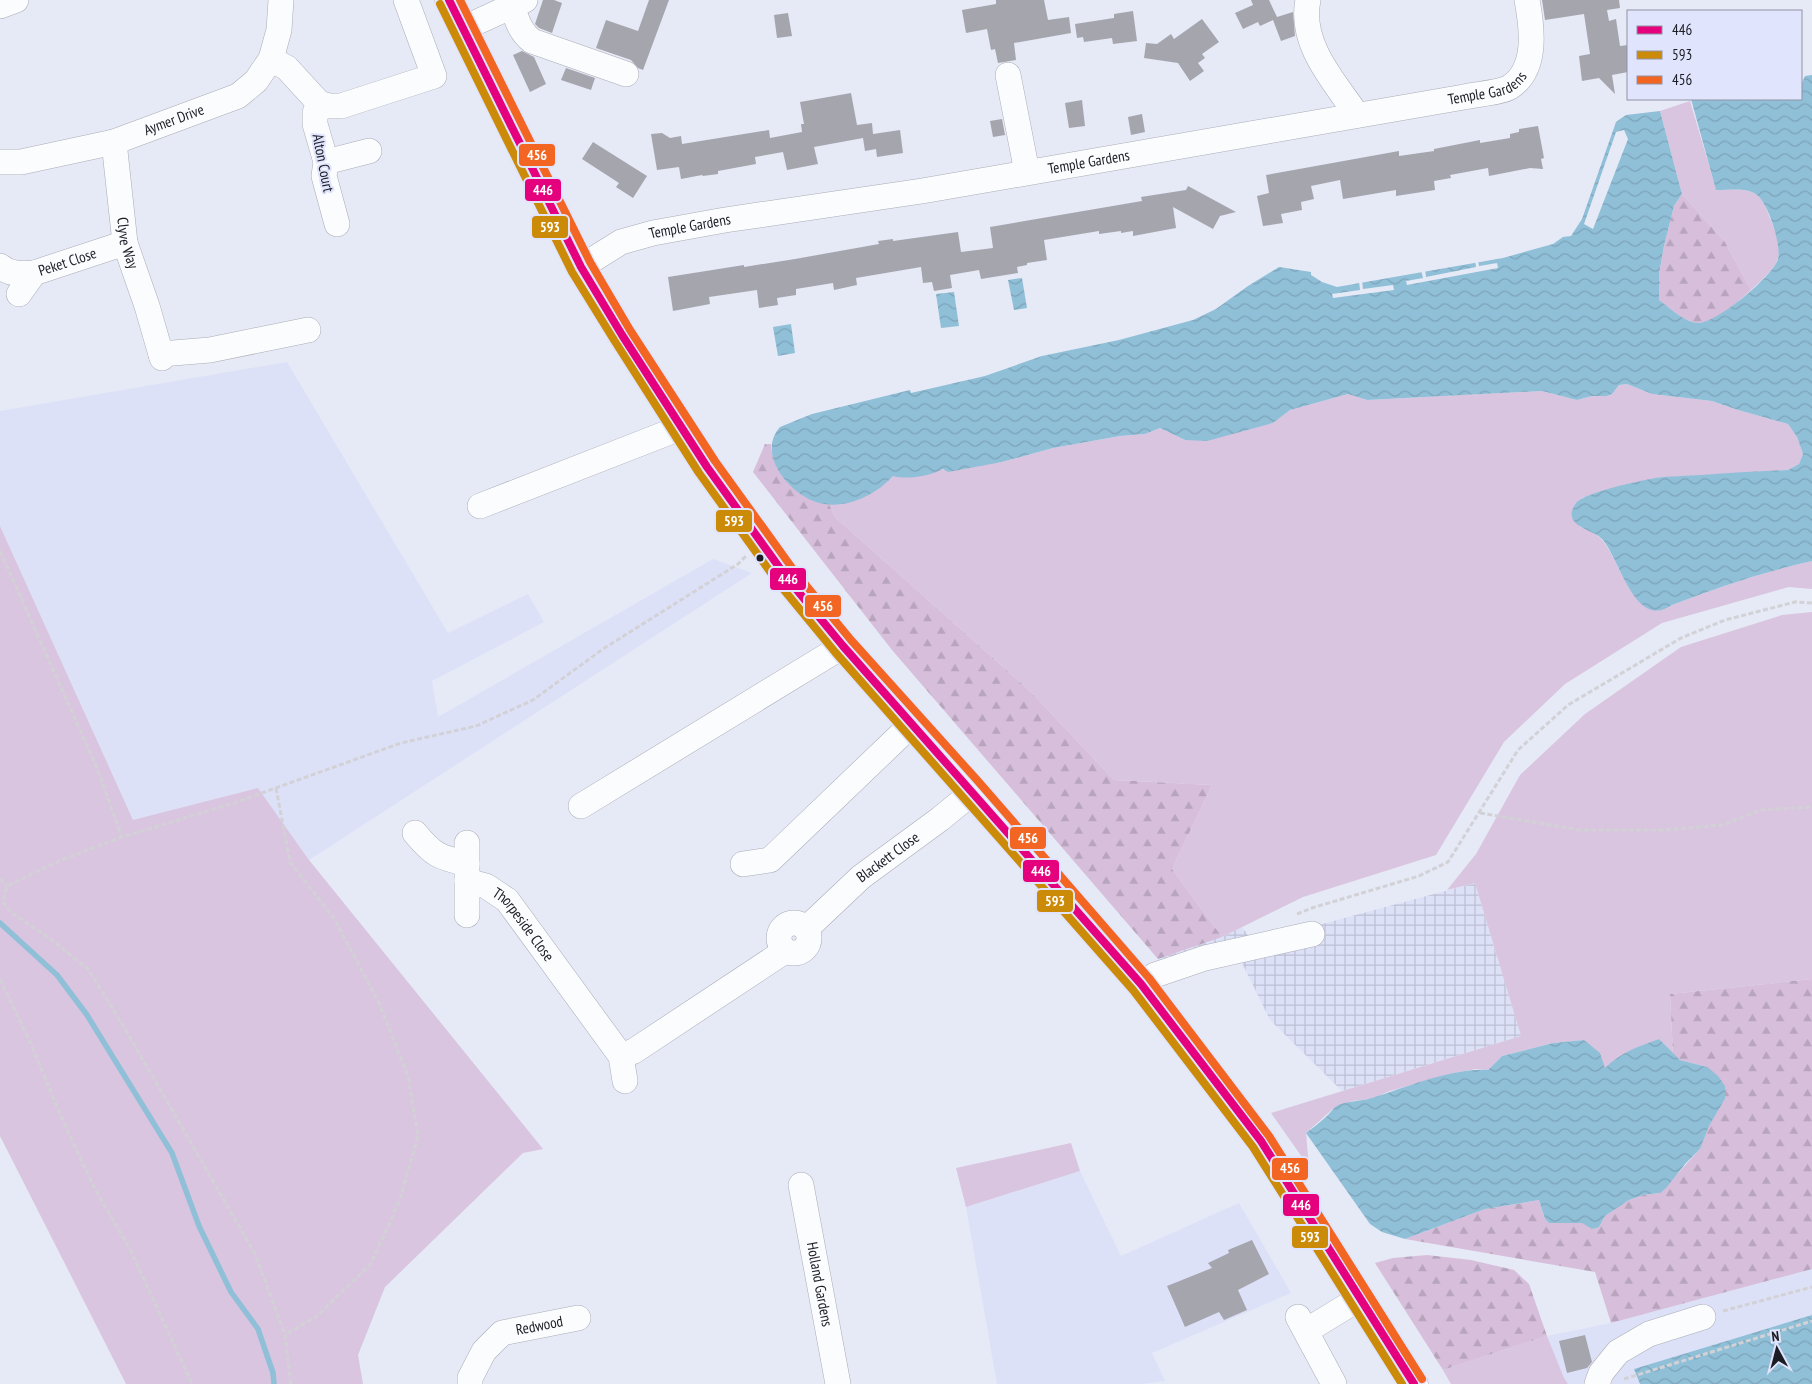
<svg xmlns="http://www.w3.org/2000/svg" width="1812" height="1384" viewBox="0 0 1812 1384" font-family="'PT Sans Narrow',sans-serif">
  <defs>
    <pattern id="industrial-grid" width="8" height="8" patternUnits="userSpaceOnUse" patternTransform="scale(1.25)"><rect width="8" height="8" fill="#dde1f8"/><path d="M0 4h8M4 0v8" fill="none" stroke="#bdc0d4"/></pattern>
    <pattern id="forest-firs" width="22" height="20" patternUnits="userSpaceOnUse" patternTransform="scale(1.25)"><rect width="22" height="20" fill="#d7bfdc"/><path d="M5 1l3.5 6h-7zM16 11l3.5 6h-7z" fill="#b8a4bd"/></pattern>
    <pattern id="water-waves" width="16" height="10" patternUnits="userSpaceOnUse" patternTransform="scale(1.25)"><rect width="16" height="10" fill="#90bfd8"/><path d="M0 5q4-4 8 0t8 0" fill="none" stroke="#7ca4b9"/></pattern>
  </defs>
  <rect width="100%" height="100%" fill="#e6e9f6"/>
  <path fill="#dde1f8" d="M287,362L448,633L528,594L544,622L432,681L438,717L713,559L752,573L309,860L258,788L133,821L0,526V411Z
    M1080,1171L1121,1256L1239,1203L1291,1293L1152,1353L1165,1381L1141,1384H997L966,1207Z
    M1812,1269V1315L1635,1369L1640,1384H1451L1443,1370L1547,1336L1611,1323Z"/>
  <path fill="url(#industrial-grid)" d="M1475,883L1521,1036L1342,1091L1270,1020L1241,961L1173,979L1158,959L1222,937L1242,927L1248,935L1251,943Z"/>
  <path fill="#d9c5df" d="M1690,101L1716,189C1729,190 1747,187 1757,195C1764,200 1767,211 1770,218C1787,258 1780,263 1751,290L1725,242L1682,194L1660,111Z
    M1627,384L1652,394L1712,401L1738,410L1788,424L1797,437L1803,454L1799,464L1788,470L1657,478L1602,491L1582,498L1579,526C1586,530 1597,534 1602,540C1620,560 1636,630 1672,605C1718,587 1764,572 1812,561V589L1789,587L1662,623L1565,684L1504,742L1436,855L1303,897L1222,937L1172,869L1212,785L1114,780L1029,690L835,517L829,504C848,504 879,491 893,476L1002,462L1053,448L1120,436L1145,434L1160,428L1185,440L1273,423L1290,410L1348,394L1367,400L1542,391L1577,400L1592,396H1607L1612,394L1619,385Z
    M0,526L133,820L258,788L309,860L543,1149L523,1153L385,1287L358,1355L363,1384H126L0,1136Z
    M1812,612V979L1670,994L1673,1054L1659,1039L1605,1068L1584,1040L1553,1043L1502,1056L1488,1070L1476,1069L1454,1073L1390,1091L1370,1099L1352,1101L1335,1107L1306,1133L1309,1167L1271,1113L1521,1036L1475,883L1447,890L1476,854L1520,775L1585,714L1681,647L1782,615Z
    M1071,1143L1080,1171L966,1207L956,1168Z
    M1547,1336L1564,1378L1568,1384H1451L1443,1370Z"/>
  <path fill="url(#forest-firs)" d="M1682,194L1725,242L1751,290C1738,302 1715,324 1697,323C1683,321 1669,308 1659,300V274L1664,246L1674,206Z
    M765,444H771C772,475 800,499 829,504L835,517L1029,690L1114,780L1212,785L1172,869L1222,937L1158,959L892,650L753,472Z
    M1812,979V1269L1611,1323L1595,1272L1405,1239L1485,1209L1539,1200L1545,1219L1549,1223H1582L1599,1227L1605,1216L1629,1200L1643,1195L1660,1193L1700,1149L1708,1127L1725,1099L1707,1067L1680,1060L1673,1054L1670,994Z
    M1427,1255L1471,1260L1514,1270L1529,1284L1547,1336L1443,1370L1375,1263L1393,1258Z"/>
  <path fill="url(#water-waves)" d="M1812,75V561C1764,572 1718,587 1672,605C1635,631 1620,559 1602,539C1592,529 1560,526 1576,503C1585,492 1640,481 1655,478C1670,476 1686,476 1701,475C1730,473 1759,471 1788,470L1799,464L1803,454L1797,437L1788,424L1738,410L1712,401L1652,394L1627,384L1619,385L1612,394L1607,396H1592L1577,400L1542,391L1367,400L1348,394L1290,410L1273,423L1207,441L1185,440L1160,428L1145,434L1120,436L1053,448L1002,462L948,472L943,469C930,476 907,480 893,476C875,496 843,511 816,502C789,493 756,454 780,427L812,414L910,390L911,393L985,376L1042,356L1119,340L1193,320L1216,309L1248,286L1279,267L1311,272V275L1322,282L1337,287L1503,258L1553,244L1563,237L1571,236L1582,219L1616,122L1626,115L1660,111L1682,194L1674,206L1664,246L1659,274V300C1670,308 1685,323 1699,323C1718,322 1772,277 1778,259C1782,246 1768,203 1757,195C1747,187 1729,190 1716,190L1691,99H1801V85L1805,76Z
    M1022,278L1027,308L1014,310L1008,280Z
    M954,292L959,326L941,328L936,294Z
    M791,324L795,353L778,356L773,327Z
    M1659,1039L1680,1060L1707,1067L1718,1076L1725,1086V1099L1709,1126L1700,1149L1686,1163L1666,1188L1660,1193L1643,1195L1629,1200L1605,1216L1599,1227L1592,1229L1582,1223H1549L1545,1219L1539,1200L1485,1209L1405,1239L1382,1232L1370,1224L1306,1133C1313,1128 1320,1122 1327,1116C1330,1113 1332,1110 1335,1107C1345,1100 1360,1102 1372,1098C1408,1087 1451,1068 1488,1070L1502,1056L1553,1043L1584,1040L1600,1053L1605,1068C1620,1053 1639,1046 1659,1039Z
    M1812,1315V1384H1640L1634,1369Z"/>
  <path fill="#e6e9f6" d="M1624,130L1628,139L1593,229L1584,224L1616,132Z
    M1475,260H1478L1479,266L1497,263L1498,268L1407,285L1406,281L1423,278L1421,270L1425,269L1426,277L1476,267Z
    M1359,281H1362L1363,289L1393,285L1394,290L1333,298L1332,294L1360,290Z"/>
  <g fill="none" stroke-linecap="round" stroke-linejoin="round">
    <path stroke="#90bfd8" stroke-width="5.5" d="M0,923L57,975L87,1015L172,1153L199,1226L231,1292L258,1329L273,1373L274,1384"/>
  </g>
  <path fill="#a5a5ae" d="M543,0H554L562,3L552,33L539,28L535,24Z
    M649,0H669L643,70L638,68L631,60L596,48L606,20L638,31Z
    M996,0H1044L1048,20L1069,17L1071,33L1014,43L1016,60L998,63L995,49L991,50L987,29L966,33L962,10L996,4Z
    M1251,0H1269L1277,17L1293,12L1295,36L1281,41L1273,20L1260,26L1258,22L1243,29L1235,13L1253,5Z
    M1542,0H1619L1620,8L1607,10L1609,21L1616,19L1620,46L1628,45V72L1612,75L1615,94L1599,78L1582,81L1579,56L1590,54L1584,14L1545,20Z
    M1133,11L1137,41L1113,44L1112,38L1084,42L1083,37L1077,38L1075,24L1114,18V14Z
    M788,13L792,36L777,38L774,15Z
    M1202,19L1219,42L1202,54L1205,58L1198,63L1204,71L1190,81L1178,63L1144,58L1146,43L1157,44L1171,34L1174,39Z
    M522,51L534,57L546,84L530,92L513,55Z
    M566,68L595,78L591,90L561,80Z
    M851,93L857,125L872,123L873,134L900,130L903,153L877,157L876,149L865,151L863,138L814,147L818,164L787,170L783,152L755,157L756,164L718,171V174L703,176L702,175L681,179L679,167L657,170L651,134L662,133L670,138L681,136L682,144L769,130L770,138L802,132L801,124H804L800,102Z
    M1082,100L1085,126L1069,128L1065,103Z
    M1142,114L1145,132L1131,135L1128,117Z
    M1002,119L1005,135L993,137L990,121Z
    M1538,126L1544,158L1541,159L1543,169L1530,168L1489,176L1488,168L1450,175L1451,178L1434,181L1435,190L1396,196V190L1343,199L1340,180L1311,186L1314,199L1301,202L1302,210L1281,214L1283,223L1263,226L1257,196L1269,193L1266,175L1399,151V156L1434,151V149L1480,140V143L1510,138V134L1519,132V129Z
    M593,142L647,176L633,198L616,187L619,183L582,159Z
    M1188,186L1236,212L1220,216L1213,229L1173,207L1176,228L1133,236V231L1121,233V231L1099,234V231L1044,240L1047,260L1027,263V265L1017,267L1018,273L981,279L979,270L950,275L952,288L934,291L932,282L923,283L921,267L856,278L857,285L834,290L833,283L796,289V295L777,298L778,305L759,308L757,290L709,297L710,304L673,311L668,277L744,265V267L795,259L879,244L878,241L893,239V241L958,232L961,252L993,248L990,227L1142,201L1141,197L1186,190Z
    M1252,1240L1269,1274L1238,1290L1247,1310L1224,1320L1219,1312L1185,1327L1167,1286L1212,1268L1208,1263L1229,1253L1228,1250Z
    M1585,1335L1592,1362L1587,1368L1567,1373L1559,1341Z"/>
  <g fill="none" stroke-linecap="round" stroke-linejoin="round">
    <defs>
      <g id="minor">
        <path d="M525,0L512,6C517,20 520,32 532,41L626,74"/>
        <path d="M1308,0C1299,44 1334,81 1357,115"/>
        <path d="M0,6L16,0"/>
        <path d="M462,29L512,6L510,0"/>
        <path d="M271,59L287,68L319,103L329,106H341L434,76L406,0"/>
        <path d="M1008,75L1027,172"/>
        <path d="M319,103L315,113V124L326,162L324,176L337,224"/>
        <path id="s1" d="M114,142L125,243L147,306L162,358"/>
        <path id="s2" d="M0,162H21L114,142L238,96L256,81L271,59L279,30L281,0"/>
        <path d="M326,162L369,151"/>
        <path d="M0,266C10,275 22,274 34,273"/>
        <path id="s3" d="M581,267L621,242L653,233L725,220L922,191L1464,97C1476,94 1500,93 1510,87C1538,69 1532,27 1527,0"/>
        <path id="s4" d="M19,294L34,273L125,243"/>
        <path d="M161,354L210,350L308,330"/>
        <path d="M480,506L680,428"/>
        <path d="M581,806L843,646"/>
        <path d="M415,833C434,856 439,857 467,864"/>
        <path d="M467,843V915"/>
        <path d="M743,864L770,860L912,724"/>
        <path id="s5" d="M467,881L486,886L507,900L621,1056L625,1081"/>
        <circle cx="794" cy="938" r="15"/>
        <path id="s6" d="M806,929L861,877L940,819L973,792"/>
        <path d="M1141,984L1155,975L1205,958L1312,934"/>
        <path d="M621,1056L634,1051L785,951"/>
        <path id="s7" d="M801,1185L838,1384"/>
        <path d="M1298,1317L1334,1384"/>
        <path d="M1306,1331L1360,1298"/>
        <path id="s8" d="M470,1384V1378L484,1351L502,1333L578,1318"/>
        <path d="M1597,1384L1601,1373L1618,1352L1649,1334L1703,1317"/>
      </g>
      <path id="major" d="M449,0L581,267L622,335L707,467L787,578L843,646L912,724L969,787L1141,984L1261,1141L1414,1384"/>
    </defs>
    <use href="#minor" stroke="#abacb6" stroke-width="26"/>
    <use href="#major" stroke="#abacb6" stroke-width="29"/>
    <path stroke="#d2d2d6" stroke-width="3" stroke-dasharray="5 2.5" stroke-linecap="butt" d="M0,551L97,768L122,837
      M276,788L290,862L335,920L379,1003L408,1076L418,1136L399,1202L370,1265L317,1316L285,1335
      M1480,813L1581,830H1664L1723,825L1760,810L1812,807
      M0,879L7,886
      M1297,914L1312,908L1419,876L1448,862L1518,750L1568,705L1681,638L1725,620L1795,602L1812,603
      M0,979L31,1044L63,1121L95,1189L130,1249L192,1384
      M1723,1311L1812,1287
      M1624,1379L1812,1321
      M291,1384L285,1335L255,1254L127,1032L88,969L48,937L12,913L3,902L7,886L59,861L122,837L234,803L401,743L476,726L533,700L603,649L738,564L746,556"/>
    <use href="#minor" stroke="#fbfcfe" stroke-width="25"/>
    <use href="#major" stroke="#fbfcfe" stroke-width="28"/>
    <defs>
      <path id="bus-1" d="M449,0L581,267L622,335L707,467L787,578L843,646L1141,984L1261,1141L1414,1384"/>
      <path id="bus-2" d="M440,4L572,272L614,340L699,473L779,584L835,652L1133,990L1253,1147L1402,1384"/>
      <path id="bus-3" d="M460,0L590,262L630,330L715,461L795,572L851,640L977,780L1149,978L1269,1136L1422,1379"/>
    </defs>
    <use href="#bus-1" stroke="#e0e4fc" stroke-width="11"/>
    <use href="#bus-2" stroke="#e0e4fc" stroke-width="11"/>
    <use href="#bus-3" stroke="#e0e4fc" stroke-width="11"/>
    <use href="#bus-1" stroke="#e5007d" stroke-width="8"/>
    <use href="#bus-2" stroke="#cb8a07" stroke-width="8"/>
    <use href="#bus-3" stroke="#f26522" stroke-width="8"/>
  </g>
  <circle fill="#1b1c24" stroke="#e0e4fc" stroke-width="2" cx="760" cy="558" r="4.5"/>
  <g text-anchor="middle" stroke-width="4" stroke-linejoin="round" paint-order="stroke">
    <g font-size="15" fill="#1b1c24" stroke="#e0e4fc">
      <text dy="5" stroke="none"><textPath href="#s3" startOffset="928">Temple Gardens</textPath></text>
      <text dy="5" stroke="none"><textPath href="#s2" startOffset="180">Aymer Drive</textPath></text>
      <text dy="5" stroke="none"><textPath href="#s3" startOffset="522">Temple Gardens</textPath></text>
      <text transform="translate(323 163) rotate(79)" y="5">Alton Court</text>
      <text dy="5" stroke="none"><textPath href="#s3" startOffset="118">Temple Gardens</textPath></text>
      <text dy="5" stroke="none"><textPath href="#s1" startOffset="102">Clyve Way</textPath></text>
      <text dy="5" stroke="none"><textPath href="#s4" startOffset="61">Peket Close</textPath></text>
      <text dy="5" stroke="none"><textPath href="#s6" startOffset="109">Blackett Close</textPath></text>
      <text dy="5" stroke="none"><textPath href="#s5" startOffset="74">Thorpeside Close</textPath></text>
      <text dy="5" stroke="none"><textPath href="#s7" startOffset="101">Holland Gardens</textPath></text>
      <text dy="5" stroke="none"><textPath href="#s8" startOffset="100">Redwood</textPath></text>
    </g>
  </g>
  <g stroke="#e0e4fc" stroke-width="2">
    <rect x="518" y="143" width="38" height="24" rx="5" fill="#f26522"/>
    <rect x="524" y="178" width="38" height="24" rx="5" fill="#e5007d"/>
    <rect x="531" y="215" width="38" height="24" rx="5" fill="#cb8a07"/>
    <rect x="715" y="509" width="38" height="24" rx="5" fill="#cb8a07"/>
    <rect x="769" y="567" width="38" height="24" rx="5" fill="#e5007d"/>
    <rect x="804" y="594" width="38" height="24" rx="5" fill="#f26522"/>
    <rect x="1009" y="826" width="38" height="24" rx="5" fill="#f26522"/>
    <rect x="1022" y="859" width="38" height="24" rx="5" fill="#e5007d"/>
    <rect x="1036" y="889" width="38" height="24" rx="5" fill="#cb8a07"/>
    <rect x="1271" y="1157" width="38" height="24" rx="5" fill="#f26522"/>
    <rect x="1282" y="1193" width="38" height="24" rx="5" fill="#e5007d"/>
    <rect x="1291" y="1225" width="38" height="24" rx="5" fill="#cb8a07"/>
  </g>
  <g font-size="14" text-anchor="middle" font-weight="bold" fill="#fff">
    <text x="537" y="160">456</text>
    <text x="543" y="195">446</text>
    <text x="550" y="232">593</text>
    <text x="734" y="526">593</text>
    <text x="788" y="584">446</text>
    <text x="823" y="611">456</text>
    <text x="1028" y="843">456</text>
    <text x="1041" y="876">446</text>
    <text x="1055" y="906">593</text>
    <text x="1290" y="1173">456</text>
    <text x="1301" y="1210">446</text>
    <text x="1310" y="1242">593</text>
  </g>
  <rect x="1627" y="10" width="175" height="90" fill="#e0e4fc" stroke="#9194a6"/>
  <rect x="1637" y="26" width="25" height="8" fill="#e5007d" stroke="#9194a6"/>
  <text x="1672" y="35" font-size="15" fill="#1b1c24">446</text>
  <rect x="1637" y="51" width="25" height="8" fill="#cb8a07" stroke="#9194a6"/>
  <text x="1672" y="60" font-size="15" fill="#1b1c24">593</text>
  <rect x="1637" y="76" width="25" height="8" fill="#f26522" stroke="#9194a6"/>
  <text x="1672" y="85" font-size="15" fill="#1b1c24">456</text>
  <g transform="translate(1777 1349) rotate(353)" stroke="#e0e4fc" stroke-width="4" paint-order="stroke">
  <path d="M0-4L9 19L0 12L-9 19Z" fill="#1b1c24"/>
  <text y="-8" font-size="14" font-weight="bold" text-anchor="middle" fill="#1b1c24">N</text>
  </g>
</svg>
